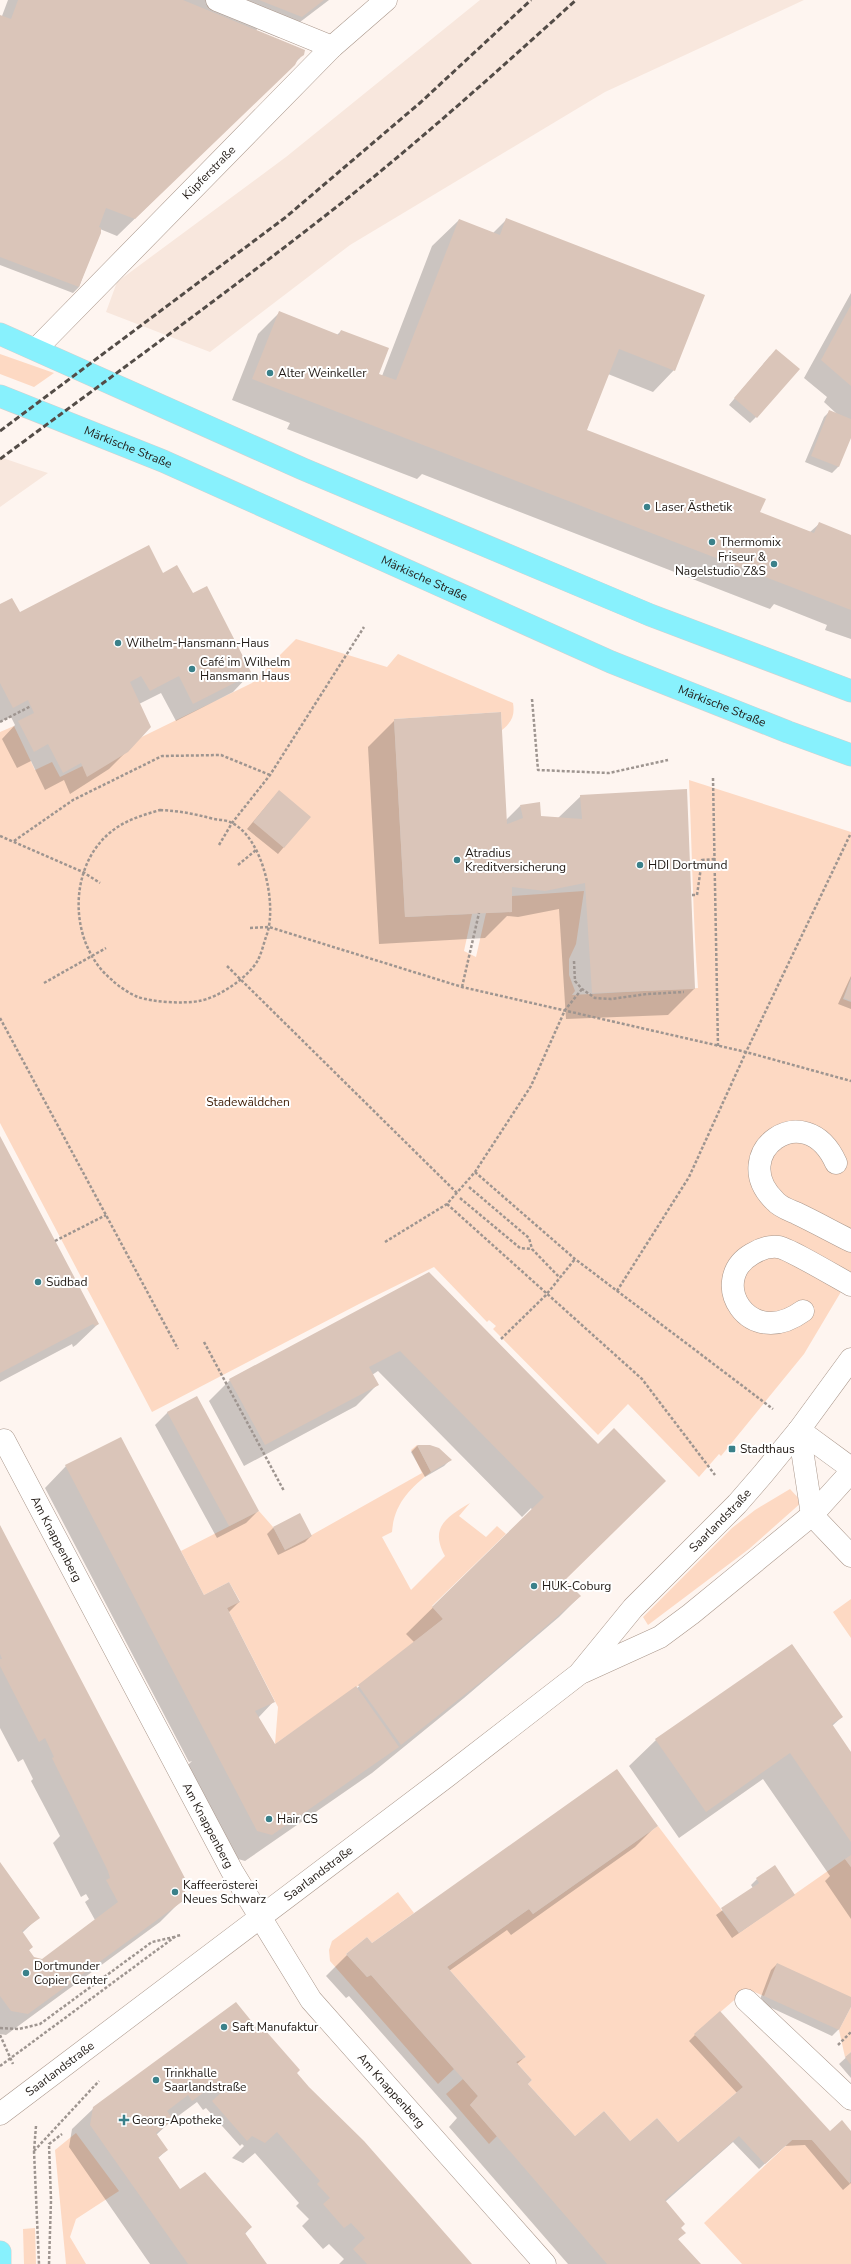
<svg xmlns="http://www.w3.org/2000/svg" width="851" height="2264" viewBox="0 0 851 2264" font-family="'Nunito Sans',sans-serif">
  <rect width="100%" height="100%" fill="#fef5f0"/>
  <path fill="#f8e7dd" d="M480,0H804L605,92L350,245L210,352L106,312L117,282L286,157Z
    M0,457L32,468L48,473L0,507Z"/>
  <path fill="#fdd9c3" d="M0,354L54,373L34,387L0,374Z
    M296,639L387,667L398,654L513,703C515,715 512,722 502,730L501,712L394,719L405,917L472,914L464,951L476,957L486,913L512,912V896L584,891L576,944L569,959V975L575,991L572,995L698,988C693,919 692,850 689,780L851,832V978L843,999L851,1002V1275L804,1354L721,1456L719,1454L699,1477L628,1404L598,1435L493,1329L496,1326L489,1320L487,1322L434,1267L359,1304L152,1412L0,1123V732L14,726L35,770L52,762L60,777L252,683Z
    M417,1445L431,1472C410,1488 394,1504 392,1532L382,1537L411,1590L445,1556C429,1527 447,1517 470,1503L459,1516L486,1537L497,1526L506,1534L432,1606L443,1619L368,1679L275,1744L278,1707L227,1608L240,1601L229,1582L204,1595L181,1551L259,1511L273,1527L285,1550L422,1473L411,1450Z
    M790,1489L802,1502L749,1549L648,1625L643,1617L732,1528L755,1510Z
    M851,1599V1638L833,1612Z
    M658,1826L739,1933L845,1859L851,1867V1997L764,1996L747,1989L695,2034L743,2087L678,2142L657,2118L630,2141L604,2111L575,2136L528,2084L532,2080L516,2062L526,2057L447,1967L529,1909L533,1914Z
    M398,1892L414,1913L372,1943L367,1937L346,1954L367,1977L371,1975L454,2069L438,2084L330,1961L329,1950L332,1941Z
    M851,2007V2052L845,2057L839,2030Z
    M463,2079L478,2096L470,2105L497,2136L489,2144L446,2094Z
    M76,2133L119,2191L76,2219L70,2237L86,2264H66L55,2150Z
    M792,2140H812L851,2183V2264H742L704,2223Z
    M35,2228L36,2264H24L23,2229Z"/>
  <path fill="#0003" d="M8,0H329L279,38L257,29L256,31L303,51L300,58L117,236L100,229L79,287L73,293L0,265V16H2Z
    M507,219L674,370L653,392L608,374L586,431L759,513L810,532L819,524L851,536V639L825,630L827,625L774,604L770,609L422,474L417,479L287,429L290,423L232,400L258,334L279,313L337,335L341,331L377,374L382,376L432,246L459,220L493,233Z
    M851,293V435L838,467L832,473L805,462L824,417L830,411L837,414L824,402L827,397L804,378Z
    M770,356L756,417L750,423L729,405Z
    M162,574L192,594L250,674L233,692L176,721L161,693L139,704L127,751L109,769L70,794L64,780L45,790L31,761L17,768L2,739L15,725L11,717L0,722V605L19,613Z
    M395,720L506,820L520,806L540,817L558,818L581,796L694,989L668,1015L566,1019L559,909L518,917L507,916L485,938L379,944L368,747Z
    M273,798L309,817L278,854L247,829Z
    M851,976V1009L838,1004Z
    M0,1139L98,1324L76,1345L73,1347L72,1344L0,1382Z
    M429,1273L597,1444L564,1580L580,1596L559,1617L464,1698L372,1773L245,1861L231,1857L184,1769L192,1761L189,1762L45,1488L66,1466L203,1596L239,1602L228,1613L274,1701L258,1718L275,1745L357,1688L415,1643L406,1634L532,1510L531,1508L522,1517L378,1371L372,1375L377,1385L356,1406L244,1466L209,1401L230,1380Z
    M168,1412L258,1511L246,1523L217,1538L155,1425Z
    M417,1446H430L450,1460L444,1466L425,1477L411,1452Z
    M0,1526L182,1900L160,1922L6,2035L0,2034V1864L39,1917L22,1933L32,1947L28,1951L33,1958L42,1960L95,1920L85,1902L89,1899L86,1894L81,1897L53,1843L60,1836L31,1781L33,1779L23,1759L18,1762L0,1728Z
    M273,1528L311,1536L305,1542L278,1555L267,1534Z
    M792,1645L842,1717L832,1726L851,1753V1919L825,1881L830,1876L763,1779L679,1838L629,1766L656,1740Z
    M656,1826L635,1847L511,1935L507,1930L449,1971L525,2057L517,2064L526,2084L574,2137L630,2143L678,2144L737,2093L689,2041L695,2035L830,2133L842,2121L851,2133V2183L843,2190L805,2145L785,2146L759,2169L733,2142L665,2202L684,2233L677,2240L700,2264H568L449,2127L457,2118L349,1996L346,1998L326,1976L347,1955Z
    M757,1879L793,1895L732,1938L716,1915L753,1888L751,1885Z
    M777,1964L851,1999V2005L838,2030L832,2036L759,2002L771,1970Z
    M261,2035L296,2074L469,2264H339L344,2259L329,2244L323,2249L302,2226L309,2219L296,2206L299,2203L255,2153L243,2163L232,2158L244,2146L242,2144L240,2146L206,2108L203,2110L197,2102L170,2122L156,2135L167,2150L158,2158L180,2190L251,2227L245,2234L266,2264H150L69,2147L72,2129L94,2108Z
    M851,2053V2078L839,2064Z"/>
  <path fill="#dac5b9" d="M18,0H183L305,50L304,55L298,59L295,65L135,219L106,208L99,227L101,228V233L79,287L0,257V15L11,19Z
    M259,0H324L302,17Z
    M506,218L705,295L675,371L619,349L587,430L766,499L760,512L814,533L819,522L851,535V610L252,379L279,311L339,335L341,330L389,348L379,374L396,380L459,219L500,235Z
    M851,305V386L821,360Z
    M776,349L800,369L757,418L734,398Z
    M829,410L851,419V438L839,467L811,456Z
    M149,545L163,573L177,565L193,593L207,586L252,674L193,704L179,676L150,691L141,676L130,682L151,727L128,752L87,777L81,763L63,773L48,744L34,752L18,721L34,713L28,700L13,708L0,683V604L12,598L20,612Z
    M501,712L507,824L523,818L520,805L540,802L541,816L582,819L580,795L687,789L695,989L592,993L585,883L545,891L512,887V912L405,917L394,719Z
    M279,790L311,817L284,848L253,822Z
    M851,979V1001L844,998Z
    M0,1136L99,1324L95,1326L93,1324L0,1373Z
    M429,1272L598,1444L614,1428L666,1481L565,1580L581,1596L487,1677L401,1745L358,1685L443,1619L432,1607L544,1497L400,1351L369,1367L379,1385L265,1445L229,1379Z
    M197,1396L259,1511L229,1526L167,1412Z
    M121,1437L204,1595L229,1582L240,1602L227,1608L275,1702L255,1711L275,1744L356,1686L399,1747L272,1835L257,1831L65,1465Z
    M417,1445H430L439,1448L452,1460L431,1472Z
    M300,1513L312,1536L285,1550L273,1527Z
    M0,1525L187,1882L183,1901L28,2014L11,2011L0,1996V1862L40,1918L22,1931L33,1947L29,1950L34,1957L42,1959L118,1902L106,1880L110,1878L108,1871L52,1758L54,1757L45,1738L39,1742L0,1666V1659H2L0,1654Z
    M792,1644L843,1717L832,1724L851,1752V1842L790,1753L706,1812L655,1739Z
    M617,1769L658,1826L533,1914L529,1909L447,1967L526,2057L516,2062L532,2080L528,2084L575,2136L604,2111L630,2141L657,2118L678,2142L743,2087L694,2034L720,2011L830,2131L842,2120L851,2131L850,2184L812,2140H792L765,2164L739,2136L665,2200L685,2224L681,2228L686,2233L678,2239L701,2264H607L470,2105L478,2096L371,1975L367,1977L346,1954L367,1937L372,1943Z
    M851,1855V1867L845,1859Z
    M775,1865L795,1895L739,1933L721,1908L759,1883L756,1878Z
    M777,1963L851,1997V2007L839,2030L764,1996Z
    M236,2002L261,2033L265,2030L300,2070L297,2073L309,2087L364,2141L472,2264H367L353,2249L365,2238L351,2223L344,2228L323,2204L330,2198L317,2184L320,2181L277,2132L265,2143L252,2136L247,2141L212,2101L225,2089L219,2081L192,2101L188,2095L167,2111L173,2120L156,2133L168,2150L158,2157L180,2189L205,2172L252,2227L245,2233L267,2264H188L90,2125L93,2107Z
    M851,2052V2065L845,2057Z"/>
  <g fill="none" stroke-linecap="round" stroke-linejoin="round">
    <defs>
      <g id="minor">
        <path d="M217,0L332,47"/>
        <path id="s1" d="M36,349L332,47L386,0"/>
        <path d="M836,1163C805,1094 726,1154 775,1201C780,1207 789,1210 796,1213C815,1222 833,1232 851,1241"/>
        <path d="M803,1311C748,1351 707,1280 752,1254C760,1249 769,1246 778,1247C788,1248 838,1278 851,1285"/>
        <path d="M799,1430L812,1515L851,1556"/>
        <path d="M799,1430L851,1468"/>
        <path id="s2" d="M4,1440L232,1871L311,2000L545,2264"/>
        <path d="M583,1672L660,1637L691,1614L812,1515L851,1472"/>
        <path d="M746,2000L851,2099"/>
        <path id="s3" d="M0,2114L446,1777L579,1674L633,1608L737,1504L763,1474L799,1430L851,1359"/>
      </g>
      <g id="major">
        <path d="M0,334L303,469L650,615L851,691"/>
        <path id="s4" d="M0,396L163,461L611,662L788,732L851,755"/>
        <path d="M0,2252V2264"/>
      </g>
    </defs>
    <use href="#minor" stroke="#a9968a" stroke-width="23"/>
    <use href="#major" stroke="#d3d1d0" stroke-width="23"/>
    <path stroke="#9e9590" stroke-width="2.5" stroke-dasharray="3 2" stroke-linecap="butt" d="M532,699L538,770L609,773L668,760
      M0,722L31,706
      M713,778L718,1047
      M160,810C180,811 195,814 214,819C220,820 227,820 232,823C263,838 277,904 267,934C264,942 262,952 258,960C249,977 218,998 199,1001C183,1004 153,1002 138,997C130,994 118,986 112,980C68,944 67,866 112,831C126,820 143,815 160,810Z
      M0,836L83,872L100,883
      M14,841L73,800L162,756L221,755L270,775
      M219,845L232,823L270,775L364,627
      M238,865L256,850
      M692,895H697L702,860L715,859
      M250,928L269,927L462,987L746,1052L851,1081
      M574,961L575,981L582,989L595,998L611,999L647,994L684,992
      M227,966L457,1193
      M44,983L106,948
      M462,987L479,913
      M0,1018L178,1349
      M475,1172L575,1259L773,1409
      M469,1187L529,1238L532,1249L560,1278
      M460,1198L520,1248L532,1249
      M447,1204L642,1379L715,1475
      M55,1241L106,1215
      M385,1242L447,1204L475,1172L531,1086L565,1010L582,989
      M617,1291L689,1177L746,1052L850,835
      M501,1339L546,1295L575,1259
      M204,1342L284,1491
      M0,2028L19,2029L40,2024L152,1942L174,1937
      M0,2035L13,2064
      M838,2045L851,2032
      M0,2066L176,1936L182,1935
      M36,2126L34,2151L39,2264
      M34,2151L99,2081
      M49,2264L51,2200L49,2144L62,2134"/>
    <use href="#minor" stroke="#fff" stroke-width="22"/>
    <use href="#major" stroke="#88f1fd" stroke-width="22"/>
    <path stroke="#534c47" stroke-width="3" stroke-dasharray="6 3" stroke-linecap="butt" d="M0,431L286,217L421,102L531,0
      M0,459C115,374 231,290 344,201C424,137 500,69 576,0"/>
  </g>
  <g fill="#3a818a" stroke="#fff" stroke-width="1.5">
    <circle cx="270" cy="373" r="4"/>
    <circle cx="647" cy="507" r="4"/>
    <circle cx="712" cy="542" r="4"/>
    <circle cx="774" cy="564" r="4"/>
    <circle cx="118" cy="643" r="4"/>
    <circle cx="192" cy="669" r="4"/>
    <circle cx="457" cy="860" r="4"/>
    <circle cx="640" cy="865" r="4"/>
    <circle cx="38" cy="1282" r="4"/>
    <rect x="728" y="1445" width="8" height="8" rx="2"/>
    <circle cx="534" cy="1586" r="4"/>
    <circle cx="269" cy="1819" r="4"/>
    <circle cx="175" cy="1892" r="4"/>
    <circle cx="26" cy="1973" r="4"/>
    <circle cx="224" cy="2027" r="4"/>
    <circle cx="156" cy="2080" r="4"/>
    <path d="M122 2114h4v4h4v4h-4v4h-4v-4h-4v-4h4z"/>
  </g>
  <g text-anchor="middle" stroke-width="4" stroke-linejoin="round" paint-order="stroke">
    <g font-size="12" fill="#221b16" stroke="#fff">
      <text dy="4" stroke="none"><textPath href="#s1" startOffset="247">Küpferstraße</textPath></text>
      <text dy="4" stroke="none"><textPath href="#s4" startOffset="138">Märkische Straße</textPath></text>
      <text dy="4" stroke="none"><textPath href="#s4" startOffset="462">Märkische Straße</textPath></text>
      <text dy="4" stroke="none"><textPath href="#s4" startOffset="786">Märkische Straße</textPath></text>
      <text dy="4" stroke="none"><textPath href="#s3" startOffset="936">Saarlandstraße</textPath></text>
      <text dy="4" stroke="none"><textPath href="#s2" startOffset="112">Am Knappenberg</textPath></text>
      <text dy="4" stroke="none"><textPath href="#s2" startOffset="436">Am Knappenberg</textPath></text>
      <text dy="4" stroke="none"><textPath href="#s3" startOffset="399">Saarlandstraße</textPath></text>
      <text dy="4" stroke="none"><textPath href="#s3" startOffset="75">Saarlandstraße</textPath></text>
      <text dy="4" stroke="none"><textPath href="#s2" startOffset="760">Am Knappenberg</textPath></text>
    </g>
    <g font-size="12" fill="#221b16" stroke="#fff" text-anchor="start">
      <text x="278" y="377">Alter Weinkeller</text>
      <text x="655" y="511">Laser Ästhetik</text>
      <text x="720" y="546">Thermomix</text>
      <text x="766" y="561" text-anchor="end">Friseur &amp;<tspan x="766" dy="14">Nagelstudio Z&amp;S</tspan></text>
      <text x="126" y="647">Wilhelm-Hansmann-Haus</text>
      <text x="200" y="666">Café im Wilhelm<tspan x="200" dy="14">Hansmann Haus</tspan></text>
      <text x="465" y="857">Atradius<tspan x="465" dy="14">Kreditversicherung</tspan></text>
      <text x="648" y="869">HDI Dortmund</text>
      <text x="46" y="1286">Südbad</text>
      <text x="740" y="1453">Stadthaus</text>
      <text x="542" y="1590">HUK-Coburg</text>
      <text x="277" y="1823">Hair CS</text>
      <text x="183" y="1889">Kaffeerösterei<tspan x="183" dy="14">Neues Schwarz</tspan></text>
      <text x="34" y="1970">Dortmunder<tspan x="34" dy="14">Copier Center</tspan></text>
      <text x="232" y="2031">Saft Manufaktur</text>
      <text x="164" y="2077">Trinkhalle<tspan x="164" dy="14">Saarlandstraße</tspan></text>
      <text x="132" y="2124">Georg-Apotheke</text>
    </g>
    <g font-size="12" fill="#44230c" stroke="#fff">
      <text x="248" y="1106">Stadewäldchen</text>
    </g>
  </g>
</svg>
